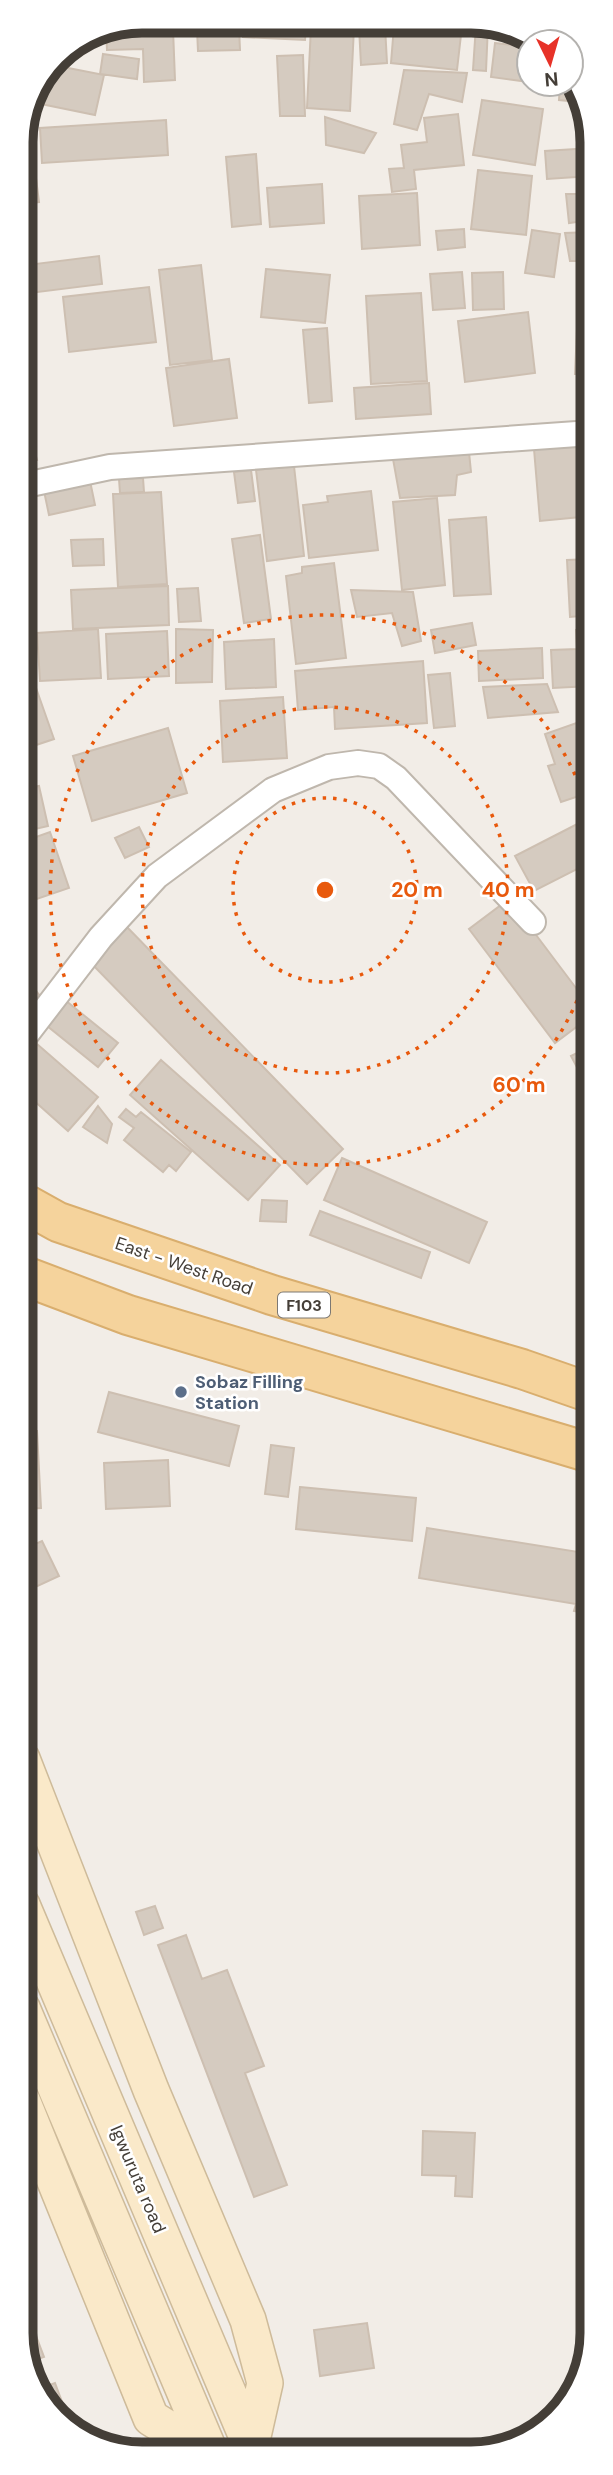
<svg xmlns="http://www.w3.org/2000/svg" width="613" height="2475" viewBox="0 0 613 2475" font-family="'DM Sans',sans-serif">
  <rect width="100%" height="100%" fill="#f2ede7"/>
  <path fill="#d5cbc0" stroke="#cdbfb1" stroke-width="2" d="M476,25H488L486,71L473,70Z
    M385,26L387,63L361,65L359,27Z
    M394,26H462L457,70L391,63Z
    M306,27L305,40L243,37V28Z
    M311,27H354L350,111L307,108Z
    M239,28L240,50L198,51L197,29Z
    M173,29L175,80L144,82L143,49L107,50L106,30Z
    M96,30H102L103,37L85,38Z
    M495,43L529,47V82L491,77Z
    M103,54L139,59L137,79L100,74Z
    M303,55L305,116H280L277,56Z
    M53,65L104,75L95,115L36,103Z
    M404,70L467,73L462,102L429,94L417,130L394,124Z
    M571,83L580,102L559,100L560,84Z
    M482,100L543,109L535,165L473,155Z
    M458,114L464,165L414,170L416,189L392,192L389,169L404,168L401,145L427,142L424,118Z
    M325,117L376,133L364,153L326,145Z
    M166,120L168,155L42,163L40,128Z
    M30,126L35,156L21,158V135L25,127Z
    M591,148V176L547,179L545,151Z
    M256,154L261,224L232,227L226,157Z
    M478,170L532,176L526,235L471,229Z
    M36,178L39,202L21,204V180Z
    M322,184L324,223L270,227L267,188Z
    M417,193L420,245L362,249L359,196Z
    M566,194H591V220L569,223Z
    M464,229L465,247L438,250L436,231Z
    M532,230L560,234L554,277L525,273Z
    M591,232V261H570L565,233Z
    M99,256L102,284L30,293L27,265Z
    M201,265L212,360L170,365L159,270Z
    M266,269L330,275L325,323L261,317Z
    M462,272L465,308L433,310L430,274Z
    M503,272L504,309L473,310L472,273Z
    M579,284L591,285V374H575Z
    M149,287L156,342L69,352L63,297Z
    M421,293L427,381L371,384L366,296Z
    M528,312L535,373L465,382L458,321Z
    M327,328L332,401L309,403L303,330Z
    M229,359L237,418L174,426L166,368Z
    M429,383L431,414L356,419L354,388Z
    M29,429L37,460L21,464V431Z
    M591,444V516L540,521L534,449Z
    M469,452L471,472L457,475L455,495L400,498L393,459Z
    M294,466L304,556L267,561L256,470Z
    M251,470L255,501L238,503L234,472Z
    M143,478L144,492L120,493L119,479Z
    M90,481L95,505L49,515L44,491Z
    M371,491L378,550L309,558L303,505L328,502L327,496Z
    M161,492L167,584L118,587L113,494Z
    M437,498L445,585L402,590L393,502Z
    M486,517L491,594L454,596L449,520Z
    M260,535L271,619L244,623L232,539Z
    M103,539L104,565L73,566L71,540Z
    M591,559V615L570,617L567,560Z
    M334,563L346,658L296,664L286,576L302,573V567Z
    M168,586L169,625L73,629L71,590Z
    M198,588L201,621L179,622L177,589Z
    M351,590L413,592L421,641L402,646L392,613L357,617Z
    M472,623L476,645L435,653L431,630Z
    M98,629L101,678L40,681L37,633Z
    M176,629L213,630L212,682L176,683Z
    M591,629V686L553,688L551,650L577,649L576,630Z
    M167,631L169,676L108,679L106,634Z
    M274,639L276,687L226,689L224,642Z
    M542,648L543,678L479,681L478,651Z
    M423,661L427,723L335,729L334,707L298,710L295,671Z
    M450,673L455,726L434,728L428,675Z
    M547,684L558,712L488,718L483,687Z
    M35,685L54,739L21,750V690Z
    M283,697L287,758L223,762L220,701Z
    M591,718V792L561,802L548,766L555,764L545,734Z
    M168,728L187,793L92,821L73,756Z
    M39,786L48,826L22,832L21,789Z
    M591,817V862L534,891L515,856Z
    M139,827L149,847L125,858L115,838Z
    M50,832L69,888L25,903L22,893V842Z
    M509,899L591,1008V1016L555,1043L469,929Z
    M125,925L343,1149L307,1184L88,960Z
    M27,980L41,997L22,1013V985Z
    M65,1000L118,1043L98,1067L46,1025Z
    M37,1044L98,1097L68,1131L22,1090V1062Z
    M591,1046V1094L571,1056Z
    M161,1060L280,1165L248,1200L130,1095Z
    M98,1106L112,1124L107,1143L83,1127Z
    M126,1109L136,1117L141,1112L191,1152L176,1171L169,1165L163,1172L124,1140L134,1128L119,1117Z
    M342,1158L487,1222L469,1263L324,1200Z
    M262,1200L287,1201L286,1222L260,1221Z
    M320,1211L430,1252L421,1278L310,1235Z
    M109,1392L239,1426L229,1466L98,1432Z
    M37,1431L41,1508L22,1509V1432Z
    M271,1445L294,1448L288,1497L265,1494Z
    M168,1460L170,1506L106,1509L104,1463Z
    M300,1487L416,1498L412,1541L296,1529Z
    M427,1528L591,1554V1614L574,1611L576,1604L419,1578Z
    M42,1541L59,1576L29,1590L22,1575V1550Z
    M155,1906L163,1928L144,1935L136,1912Z
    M186,1935L202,1979L227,1970L264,2066L245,2073L287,2185L254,2197L158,1945Z
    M423,2131L475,2133L472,2197L455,2196L456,2176L422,2175Z
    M22,2299L44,2357L29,2362L22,2349Z
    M367,2323L374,2368L320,2376L314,2330Z
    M55,2383L71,2426L56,2418L41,2388Z"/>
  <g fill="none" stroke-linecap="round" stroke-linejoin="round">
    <defs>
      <path id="street" d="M21,486L110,467L591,433
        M22,1040L101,937L157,876L273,790L329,767L358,763L379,766L396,778L533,922"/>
      <path id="secondary" d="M22,1759L151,2090L248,2320L265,2383L251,2445
        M22,1905L252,2449
        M22,2008L210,2452
        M22,2100L151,2418L206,2452"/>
      <path id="primary" d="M22,1202L58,1222L272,1295L522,1369L591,1393
        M22,1275L128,1315L591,1453"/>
    </defs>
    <use href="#street" stroke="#bfb7ad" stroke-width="28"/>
    <use href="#secondary" stroke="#cebb9a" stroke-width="38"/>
    <use href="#primary" stroke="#d9ae6e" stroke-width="42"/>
    <use href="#street" stroke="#fff" stroke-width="24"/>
    <use href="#secondary" stroke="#fae9c9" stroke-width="35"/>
    <use href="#primary" stroke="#f5d39c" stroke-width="38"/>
  </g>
  <g fill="none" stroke="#e8590c" stroke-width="3.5" stroke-dasharray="3.5 7">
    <circle cx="325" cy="890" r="92"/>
    <circle cx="325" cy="890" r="183"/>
    <path d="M591 961A275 275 0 1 1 591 819"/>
  </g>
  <circle fill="#5c6f8a" stroke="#fff" stroke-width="2.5" cx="181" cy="1392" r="7"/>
  <g text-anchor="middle" stroke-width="5" stroke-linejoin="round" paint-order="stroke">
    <rect fill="#fff" stroke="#7c7873" stroke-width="2" x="278" y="1292.5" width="52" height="25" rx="5"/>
    <g font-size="16" font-weight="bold" fill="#443e37">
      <text x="304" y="1311">F103</text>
    </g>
    <g font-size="18" fill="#443e37" stroke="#fff">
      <text transform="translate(184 1266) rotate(19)" y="6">East - West Road</text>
      <text transform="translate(138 2179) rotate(67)" y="6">Igwuruta road</text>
    </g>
    <g font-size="18" font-weight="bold" fill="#4e5e75" stroke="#fff" text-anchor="start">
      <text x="195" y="1388">Sobaz Filling<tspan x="195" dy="21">Station</tspan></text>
    </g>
  </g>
  <path d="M0 0H613V2475H0ZM142 33H471A109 109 0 0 1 580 142V2333A109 109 0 0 1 471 2442H142A109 109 0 0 1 33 2333V142A109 109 0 0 1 142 33Z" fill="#fff" fill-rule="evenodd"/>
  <path fill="none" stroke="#443e37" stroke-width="9" d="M142 33H471A109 109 0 0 1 580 142V2333A109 109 0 0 1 471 2442H142A109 109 0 0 1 33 2333V142A109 109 0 0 1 142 33Z"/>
  <circle cx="325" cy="890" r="10" fill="#e8590c" stroke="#fff" stroke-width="3.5"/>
  <g font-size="21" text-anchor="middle" font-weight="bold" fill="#e8590c" stroke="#fff" stroke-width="5" stroke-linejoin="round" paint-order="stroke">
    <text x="417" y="897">20 m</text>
    <text x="508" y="897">40 m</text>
    <text x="519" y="1092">60 m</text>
  </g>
  <g transform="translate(550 63) rotate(175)"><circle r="33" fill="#ffffff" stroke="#b4b2af" stroke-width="2"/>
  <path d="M0-5L12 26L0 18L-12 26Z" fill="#e73228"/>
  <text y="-10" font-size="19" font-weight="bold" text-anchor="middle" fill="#443e37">N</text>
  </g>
</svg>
